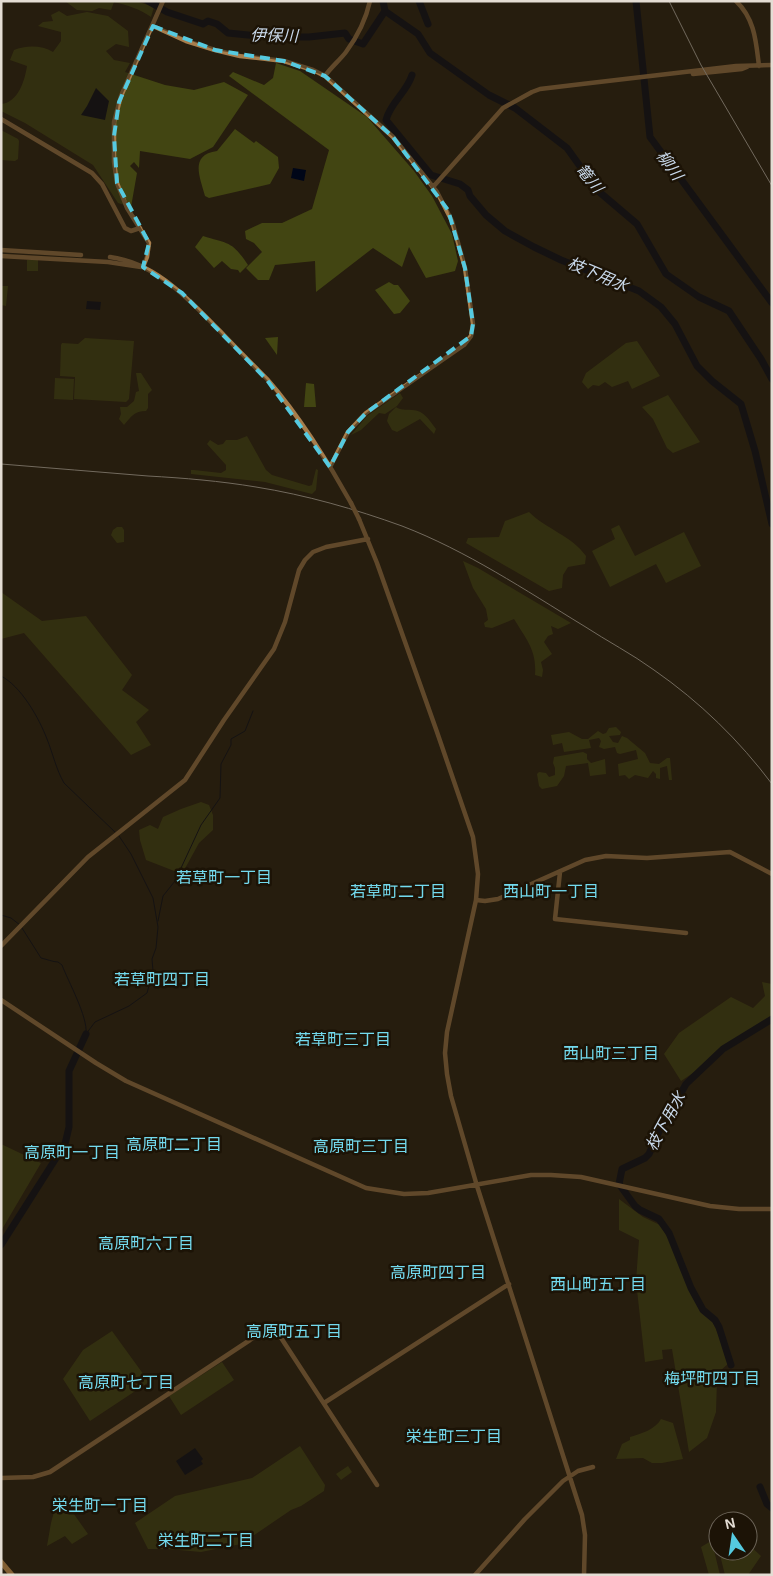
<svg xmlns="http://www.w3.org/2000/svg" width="773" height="1576" viewBox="0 0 773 1576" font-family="Helvetica,'Noto Sans JP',sans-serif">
  <rect width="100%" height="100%" fill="#261d0e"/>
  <path fill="#424512" d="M65,1H136L154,7L151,17C140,9 127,5 114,2L111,10L99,8L92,11L77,10Z
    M59,11L67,16L87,12L108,16L128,31L129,47L116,44L106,51L114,60L130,63L125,72L165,85L194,90L224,82L248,95L213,147L190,159L140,151L139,168L134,162L130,166L137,173L131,207L118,203L93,165L25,123L1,111V104C18,103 25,80 27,66L10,60L14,50C26,45 42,45 53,52L61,41V32L38,26L43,22L53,21L51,15Z
    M276,63L300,71L367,117L414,171L432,196L452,234L458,261L455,271L426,278L409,247L402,267L373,248L316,292L315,261L275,265L269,280H258L246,268L262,252L254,243L246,239L245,231L262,223H282L312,209L329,150L229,76L233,72L264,85L273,78Z
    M235,129L254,143L256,141L278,157L279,168L270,184L209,198L205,196C200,177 189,155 217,151Z
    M1,130L18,139L19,141L18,159L15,161L1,160Z
    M203,236C229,244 232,241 248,265L240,273L238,270L231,269L222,261L214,268L195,247Z
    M27,260H38V271H27Z
    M389,282L394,285H398L410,301L400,313L394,314L375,290Z
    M1,286H8L6,306L1,305Z
    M278,337L277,355L265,338Z
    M85,338L134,341L129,399L126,402L74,399L75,377L60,376L61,345L62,343L78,344Z
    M637,341L660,376L632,389L628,381L612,387L605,382L599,386L593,385L588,389L582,382L586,373L626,343Z
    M136,373H141L152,390L148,394V408L146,411C134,411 131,417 124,425L119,419L121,414L120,407H127L134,401L136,392L139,391Z
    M55,378L74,379L73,400L54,399Z
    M306,383L314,384L316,407H304Z
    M400,393L403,398L397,406L385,414L379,413L361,430L351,435L367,416Z
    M668,395L700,442L673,453L667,448L653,419L642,407Z
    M396,407C402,411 405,409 412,410C424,410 429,420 436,429L434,434L420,419L397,432L392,430L387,421L389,414Z
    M247,436L266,470L272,475L309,486L312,485L316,469L318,470L316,490L312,494L265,482L191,474V470H194L221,473L226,470V465L207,444L210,440L218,445L223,444L226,440H237Z
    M529,512C546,529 572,536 586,556L585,564L568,567L563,575L562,588L549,591L466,543L468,538L499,537L505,521Z
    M619,525L635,556L684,532L701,566L666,583L656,564L610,587L592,551L615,539L611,529Z
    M117,527H122L124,530V542L117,543L111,535L113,530Z
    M463,561L478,568L571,623L558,629L551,626L553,634L548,636L544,642L552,654L541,662L543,670L542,677L535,675C537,650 526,639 514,619L492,628L485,627L484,623L488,620L486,609L473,588Z
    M1,592L42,621L86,616L132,675L122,690L149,710L136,722L151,745L131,755L24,633L1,639Z
    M616,727L621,732L620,735L609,736L613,742L618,743L622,736L627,738L645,753L650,763L659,764L667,758H670L672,780H669L667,766L660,768V779L656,778V774L653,771L648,778L635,775L629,779L625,775L619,776L618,764L638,759L636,750L620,754L617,753L615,747L604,749L599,747L601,741L599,738L589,740L591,748L564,752L562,743L553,745L551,735L569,732L582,739H588L598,731L603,734L606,733L609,728Z
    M583,752L587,754V759L591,763L605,759L606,774L590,776L588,763L566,766L564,776L557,786L542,789L539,786L537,774L539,772L546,773L549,777L555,775V768L553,763L554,757Z
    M201,802L209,805L213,815V830L199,843L182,874L146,860L140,840L139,830L150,825L158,829L163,817L181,809Z
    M762,982L772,984V1017L765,1025L681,1081L664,1054L679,1033L731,997L753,1008L765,996Z
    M1,1144L41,1163L1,1231Z
    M619,1199L643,1217L660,1225L680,1259L689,1289L708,1311L730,1362L720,1371L717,1379L716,1412L707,1438L689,1452L672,1349L662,1350L663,1359L645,1362L636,1281L639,1240L619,1230Z
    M112,1331L149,1382L90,1421L63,1379L83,1350Z
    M222,1362L234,1380L181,1415L169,1396Z
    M661,1419L673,1423L683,1459L662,1463H652L643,1458L616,1459L622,1444L630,1440V1437C641,1434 656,1429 661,1419Z
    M300,1446L325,1485L324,1491L301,1506L291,1510L241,1544L201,1552L168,1549H148L135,1523L175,1496L252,1478Z
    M348,1466L352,1472L341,1480L336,1474Z
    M59,1493L88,1534L72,1544L65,1536L47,1546L51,1523Z
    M711,1541L712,1542L720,1575H709L701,1547Z
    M748,1544L761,1556L748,1575H725L719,1551H748Z"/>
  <path fill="#000618" d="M96,88L109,101L105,120L81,115L87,106Z
    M293,168L306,170L304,181L291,178Z
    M87,301L101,302L100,310L86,309Z
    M195,1448L203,1459L201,1461L203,1464L185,1475L176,1461Z"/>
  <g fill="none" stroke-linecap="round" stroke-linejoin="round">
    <path stroke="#000618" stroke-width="1" d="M1,676C21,686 39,718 47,739C53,754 56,769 64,783L116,833
      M1,915L11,918L20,925
      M158,921L163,896L175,881L201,825L220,798L221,764L231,745V739L245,731L253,711
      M22,928L41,958C46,959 53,962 58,962L62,965C68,981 88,1017 86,1033
      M86,1034L95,1022L129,1006L147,993L153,971L152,959L156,948L158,927L153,898L131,854L119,836"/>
    <path stroke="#000618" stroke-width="7" d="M148,1L167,12L203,24L208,21L217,24L228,33L248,35L273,37H309L345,33L349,39L363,44L385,11
      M383,1L385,11L418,34L430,53L489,95L515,108L567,148L597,190L637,224L666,274L699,297L729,311L761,359L772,379
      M419,1L428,24
      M636,1L650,137L772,303
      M412,75C407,92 390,103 386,120L431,175L460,184L468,190L470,196L486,215L505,231L534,247L561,260L639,291L661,307L675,324L697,366L712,381L741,404L755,451L772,524
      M1,1245L65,1144L69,1127V1071L86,1034
      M731,1365L719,1327L715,1320L703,1310L691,1288L669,1233L659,1219L640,1210L635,1206L619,1184L622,1169L645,1158L649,1154L668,1111L676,1102L686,1084L723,1049L772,1019
      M760,1487L767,1504L772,1508"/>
    <path stroke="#a77d4c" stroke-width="4.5" d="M736,1C755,19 756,42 759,66
      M153,26L186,41L215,50L240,56L284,61L313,70L325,76L393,137L437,192L452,221L465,268L473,324L471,336L464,345L366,413L348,432L330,467
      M693,74L742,69L747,67
      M325,76C331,67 340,60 346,52C357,37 366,19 370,1
      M1,119L92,173L102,184L125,228L131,231L140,228
      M433,187L503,108L532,92L540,89L582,84L736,66L772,65
      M1,250L81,255
      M1,256L108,262L141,267
      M110,257C156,263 188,299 219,330C235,347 251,363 267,379C297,413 329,463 351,503
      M143,267L147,257L149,243L127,208L117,183L114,162V122L121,96L163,1
      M359,519L377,563L437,732L473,837L478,874L476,900L447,1032L445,1053L447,1074L451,1096L477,1186L582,1515L585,1535L584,1575
      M560,872L555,919L686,933
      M476,900L485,901L498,899L585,860L606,856L647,858L730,852L772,874
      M1,946L88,857L185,780L224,720L274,649L285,622L299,570L305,560L313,552L326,547L368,539
      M1,1000L96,1063L126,1081L366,1188L404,1194L428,1193L531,1175H551L581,1177L710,1206L739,1209H772
      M324,1403L509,1284
      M1,1478L33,1477L50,1472L250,1340L272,1324L377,1485
      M475,1575L525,1519L563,1481L578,1471L593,1467"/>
    <path stroke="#f1b05f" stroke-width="5.5" d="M1,1562L12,1575"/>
    <path stroke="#cec7bd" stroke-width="1" d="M669,1L701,65L772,186
      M1,464C50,468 99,472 148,476C184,478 220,481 256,487C306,495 355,509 402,526C467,551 525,590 584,626C607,641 632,654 654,670C700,702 739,740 772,784"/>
    <path stroke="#a77d4c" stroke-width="4.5" d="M351,503L359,519"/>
  </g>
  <path d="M0 0H773V1576H0ZM153,26L215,50L284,61L325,76L393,137L448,210L465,268L473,324L471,336L366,413L348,432L330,467L267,380L182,293L143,267L149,243L117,183L114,136L119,102Z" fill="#261d0e" fill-opacity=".55" fill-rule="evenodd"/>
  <path fill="none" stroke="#55cae0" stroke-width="4" stroke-dasharray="10 6" stroke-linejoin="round" d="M153,26L215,50L284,61L325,76L393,137L448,210L465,268L473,324L471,336L366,413L348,432L330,467L267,380L182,293L143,267L149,243L117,183L114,136L119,102Z"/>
  <g text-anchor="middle" stroke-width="5" stroke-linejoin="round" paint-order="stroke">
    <g font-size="16" font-style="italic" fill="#c9d9eb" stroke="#1c1306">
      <text transform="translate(274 35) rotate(1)" y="6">伊保川</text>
      <text transform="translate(670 165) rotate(54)" y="6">柳川</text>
      <text transform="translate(590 178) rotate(51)" y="6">篭川</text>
      <text transform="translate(598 274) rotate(23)" y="6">枝下用水</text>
      <text transform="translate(665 1121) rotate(-61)" y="6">枝下用水</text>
    </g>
    <g font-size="16" fill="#73daee" stroke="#1c1306">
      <text x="224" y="883">若草町一丁目</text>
      <text x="398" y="897">若草町二丁目</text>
      <text x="551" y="897">西山町一丁目</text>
      <text x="162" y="985">若草町四丁目</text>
      <text x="343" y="1045">若草町三丁目</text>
      <text x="611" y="1059">西山町三丁目</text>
      <text x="174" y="1150">高原町二丁目</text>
      <text x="361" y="1152">高原町三丁目</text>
      <text x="72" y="1158">高原町一丁目</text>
      <text x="146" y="1249">高原町六丁目</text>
      <text x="438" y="1278">高原町四丁目</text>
      <text x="598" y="1290">西山町五丁目</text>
      <text x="294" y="1337">高原町五丁目</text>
      <text x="712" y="1384">梅坪町四丁目</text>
      <text x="126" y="1388">高原町七丁目</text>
      <text x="454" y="1442">栄生町三丁目</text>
      <text x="100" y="1511">栄生町一丁目</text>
      <text x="206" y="1546">栄生町二丁目</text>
    </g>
  </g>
  <rect width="773" height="1576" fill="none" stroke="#e4ddd4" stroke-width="5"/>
  <g transform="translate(733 1536) rotate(347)"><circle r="24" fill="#1c1306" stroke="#6c6458"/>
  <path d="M0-4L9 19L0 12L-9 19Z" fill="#55cae0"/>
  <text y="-8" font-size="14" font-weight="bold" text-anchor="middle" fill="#e4ddd4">N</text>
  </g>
</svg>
